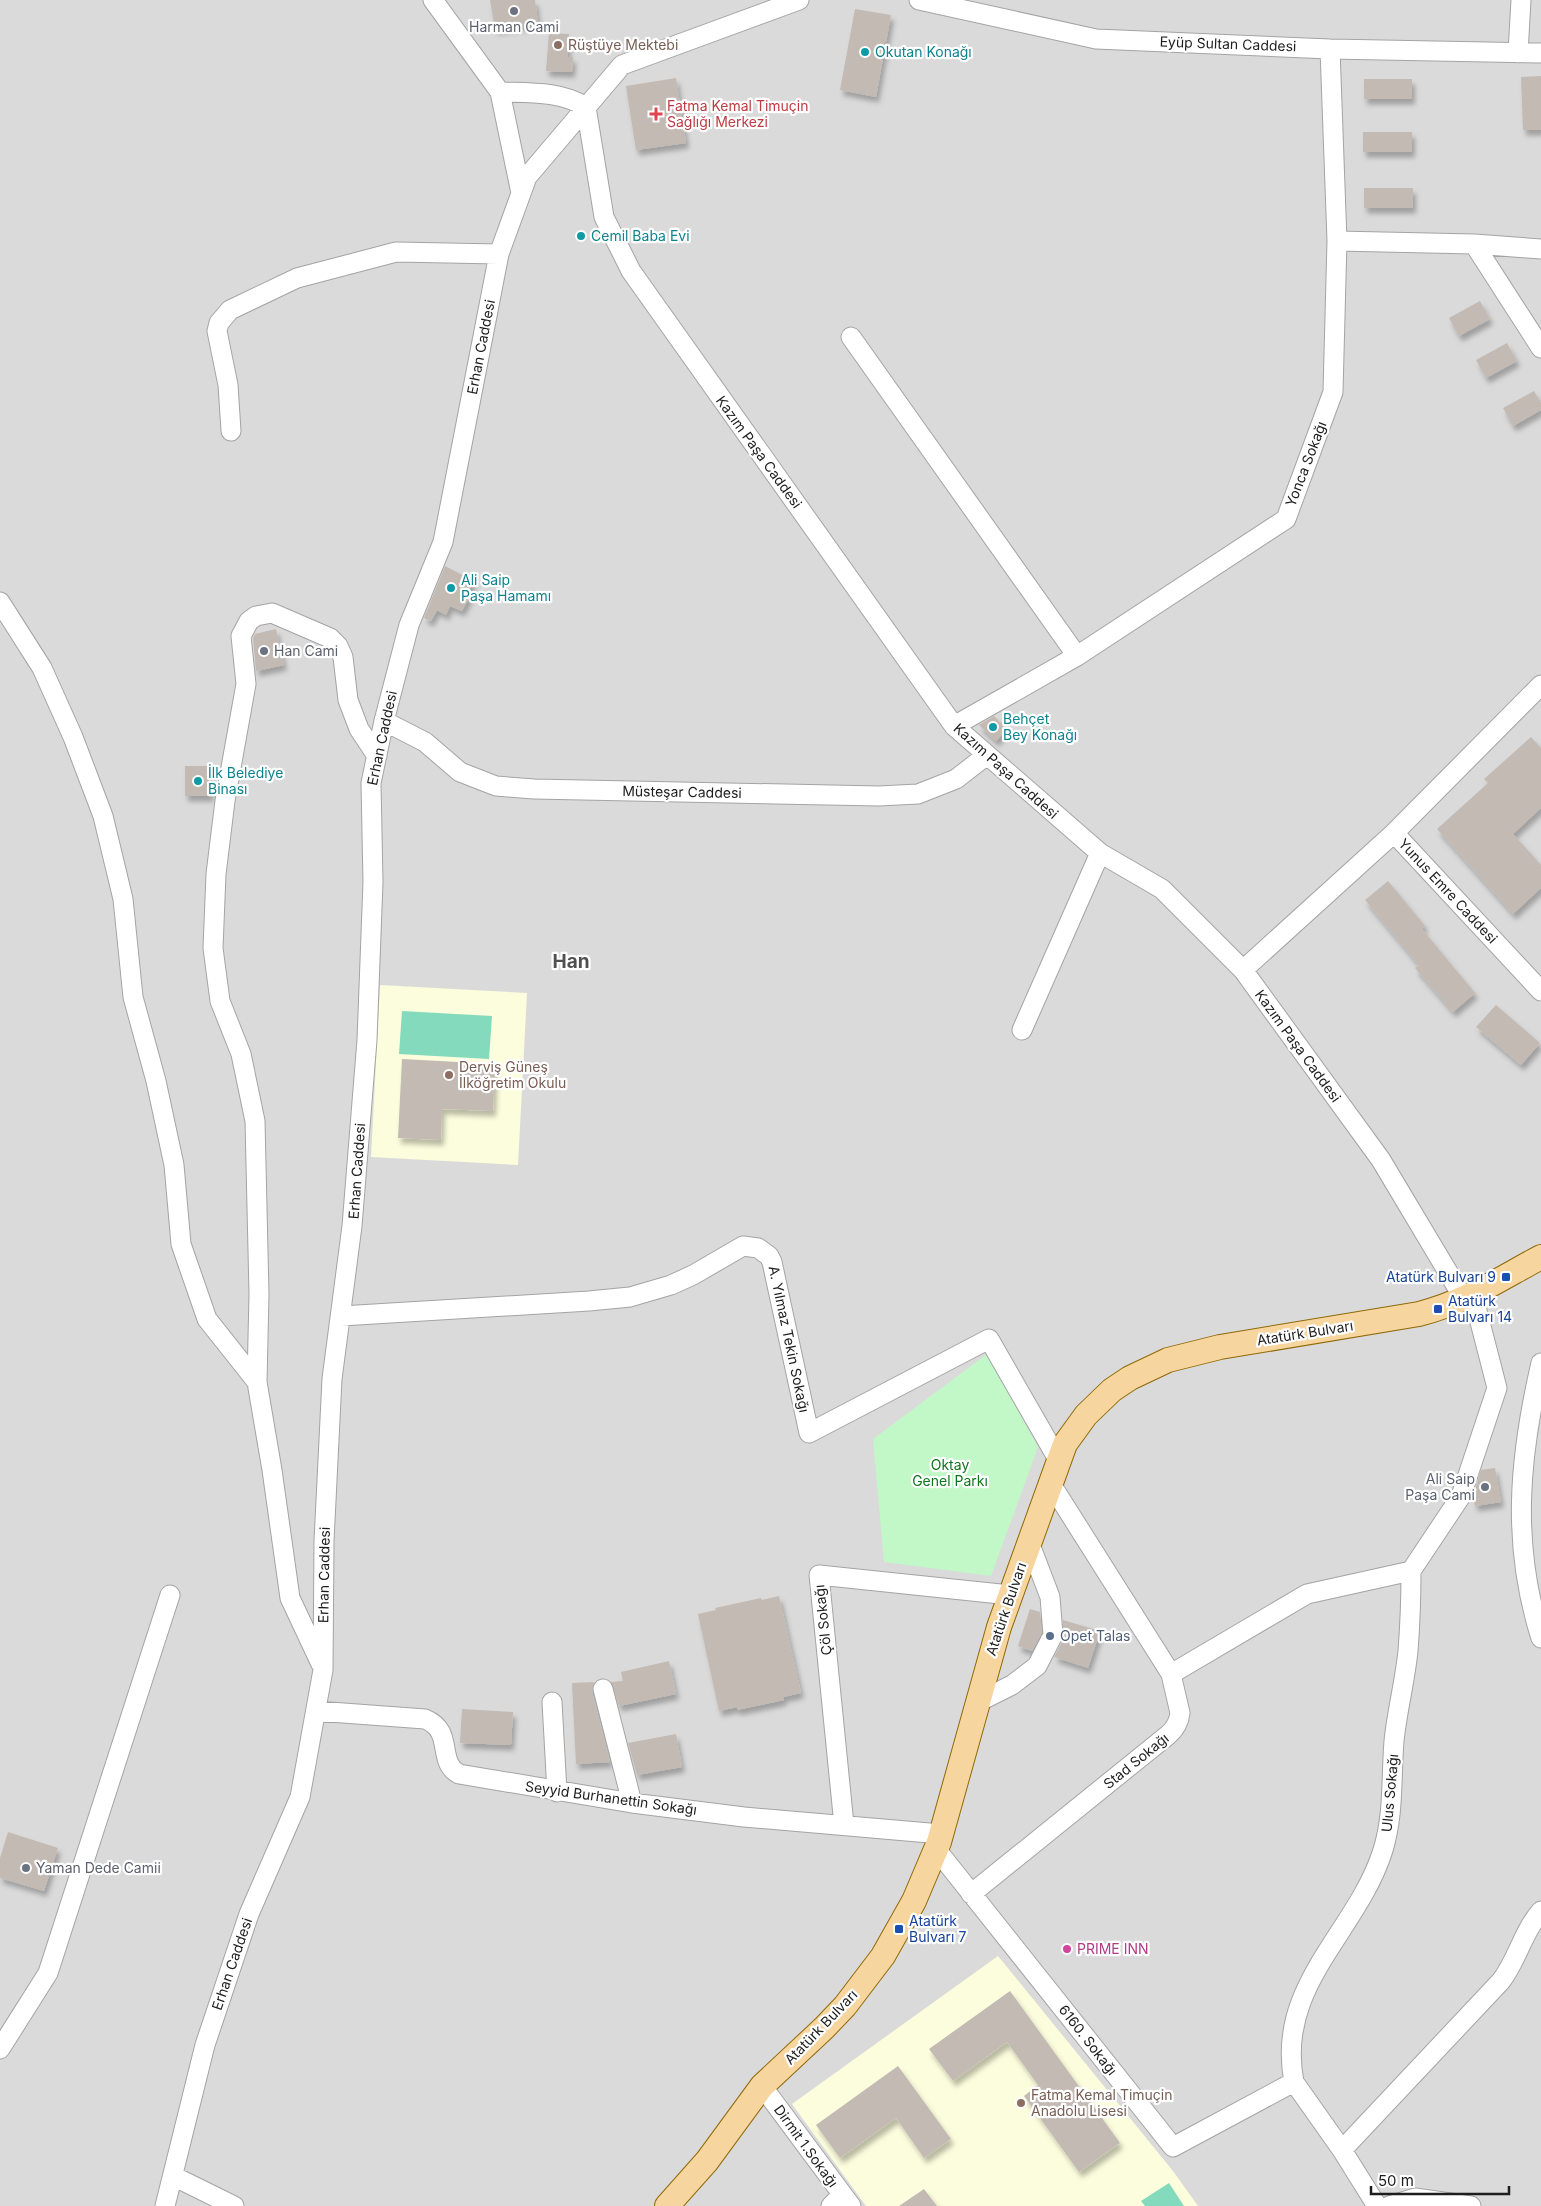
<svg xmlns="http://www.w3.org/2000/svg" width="1541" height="2206" viewBox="0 0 1541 2206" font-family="Inter,sans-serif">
  <defs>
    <filter id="shadow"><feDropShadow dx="3" dy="5.5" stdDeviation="2.5" flood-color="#0004"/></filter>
  </defs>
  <rect width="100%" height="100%" fill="#eeebe3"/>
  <path fill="#dbdada" d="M0,0H1541V2206H0Z"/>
  <path fill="#fcfddd" d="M380,985L527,993L518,1165L371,1157Z
    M998,1956L1173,2171L1198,2206H866L792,2104Z"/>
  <path fill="#c2f7c8" d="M987,1354L1038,1447L991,1576L884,1562L873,1439Z"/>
  <path fill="#84dabd" d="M402,1011L492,1016L489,1059L399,1054Z
    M1169,2183L1184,2206H1145L1141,2201Z"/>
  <path fill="#c2bab3" filter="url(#shadow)" d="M490,0H535L538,23L495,29Z
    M855,9L891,15L876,97L840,90Z
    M549,33L569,34L567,57H573L572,72L546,71Z
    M1541,76V130H1523L1521,77Z
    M676,78L686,143L636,150L626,86Z
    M1364,79H1412V99H1364Z
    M1363,132H1412V152H1363Z
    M1364,188H1413V208H1364Z
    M1480,301L1490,319L1459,336L1449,318Z
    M1507,343L1517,361L1486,378L1476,360Z
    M1534,391L1541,403V410L1513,426L1503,408Z
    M445,566L474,581L467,594L470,596L462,611L450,606L446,615L437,610L431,621L424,618Z
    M276,629L284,665L256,671L253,638L255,634Z
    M994,716L1007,729L996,741L979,725Z
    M1531,737L1541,748V808L1513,834L1541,865V888L1513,914L1437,829L1488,783L1484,779Z
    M185,766H210L211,796H185Z
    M1388,881L1425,926L1422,929L1475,993L1453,1012L1415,968L1419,965L1365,900Z
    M1496,1005L1540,1043L1521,1065L1476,1027Z
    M402,1059L495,1064L493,1111L442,1109L441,1140L398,1138Z
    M1495,1468L1501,1502L1475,1506L1473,1496L1481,1470Z
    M779,1596L801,1693L783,1697L784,1700L737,1710V1707L719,1711L698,1614L716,1610L715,1608L761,1598L762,1600Z
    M1030,1609L1040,1612L1042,1633L1032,1651L1018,1646Z
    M1063,1620L1100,1631L1088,1668L1054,1657L1063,1640Z
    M669,1661L676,1694L619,1706L611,1682L623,1681L621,1672Z
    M594,1682L592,1692L610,1762L576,1764L572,1683Z
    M462,1709L513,1712L511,1745L460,1743Z
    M676,1734L682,1767L637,1775L628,1743Z
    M8,1832L58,1848L44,1891L0,1878V1858Z
    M1010,1991L1120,2143L1079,2172L1024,2096L1038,2085L1007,2042L953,2081L929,2049Z
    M898,2066L951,2139L924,2158L896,2118L840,2158L816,2125Z
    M924,2189L937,2206H899Z"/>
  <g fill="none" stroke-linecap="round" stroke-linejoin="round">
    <defs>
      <path id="minor" d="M433,0L500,92L521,193
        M919,0L1096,39L1330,49L1541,53
        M1518,53L1521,0
        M500,92C529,93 561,91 586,107L604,217L631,271L954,726L1100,853L1162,889L1243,970L1381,1160L1464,1299
        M1337,241L1474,244L1541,249
        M1474,244L1541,348
        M851,337L1077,656
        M231,431L228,385L217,331L219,323L230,310L297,278L396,252L499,254
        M0,602L42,668L73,737L103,816L123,899L133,997L156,1081L174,1165L181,1244L207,1319L257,1382
        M1541,685L1394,833L1541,991
        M384,721L425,742L460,772L496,786L534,789L879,796L918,794L956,779L987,755
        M954,726L1077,656L1286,519L1333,392L1337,241L1330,49
        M1243,970L1394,833
        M1022,1030L1100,853
        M341,1316L589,1301L630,1297L671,1285L693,1275L743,1246L758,1248L769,1256L772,1262L809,1433L989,1339L1059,1461
        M1541,1363C1519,1458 1511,1544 1541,1638
        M321,1664L290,1598L272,1470L257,1382L259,1294L255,1121L241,1054L220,1001L213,948L216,874L225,801L246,684L241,636L249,621L256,616L272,613L330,638L338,646L343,657L348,700L359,729L377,756
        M1171,1674L1307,1594L1411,1571L1461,1496L1497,1388L1473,1295
        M603,1689L632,1803
        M552,1702L557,1792
        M976,1703L1012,1685L1037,1666L1053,1635L1050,1597L1029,1542
        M316,1711L425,1719C455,1731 436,1762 459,1774L632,1803L744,1817L941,1834
        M844,1825L819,1575L1010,1595
        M936,1849L1173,2147L1294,2082L1342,2150L1377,2206
        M971,1894L1168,1735C1175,1729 1179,1723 1180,1713L1171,1674L1051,1484
        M0,2049L48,1973L170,1595
        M1294,2082C1275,1985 1357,1933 1383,1850C1394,1814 1391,1778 1394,1741C1397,1711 1405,1681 1408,1651C1410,1625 1411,1598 1411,1571
        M762,2086L851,2206
        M1342,2150L1501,1981C1518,1959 1522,1933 1541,1911
        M173,2176L234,2206
        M165,2206L205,2045L249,1914L300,1797L323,1670L324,1541L332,1379L352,1226L367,1040L373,882L371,783L384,721L409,625L443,542L499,254L527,177L622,65L799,0
        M831,2206L842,2195
        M1389,2206L1415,2198L1471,2206"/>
      <path id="major" d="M667,2206L707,2161L762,2086L824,2028L845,2006L883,1956L914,1901L939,1842L999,1627L1065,1444L1086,1415L1112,1390L1130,1378L1168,1360L1220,1347L1419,1314C1468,1301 1498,1280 1541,1257"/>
    </defs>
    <use href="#minor" stroke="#a4a4a4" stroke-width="21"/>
    <use href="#major" stroke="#8f6907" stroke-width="26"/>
    <use href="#minor" stroke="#fff" stroke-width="19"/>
    <use href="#major" stroke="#f7d59f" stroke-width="24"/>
  </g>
  <g fill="#6b7280" stroke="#fff" stroke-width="2">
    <circle cx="514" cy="11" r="5"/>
    <circle cx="264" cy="651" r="5"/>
    <circle cx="1485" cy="1487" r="5"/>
    <circle cx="26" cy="1868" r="5"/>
  </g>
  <g fill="#8d6e63" stroke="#fff" stroke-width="2">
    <circle cx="558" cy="45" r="5"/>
    <circle cx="449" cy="1075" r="5"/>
    <circle cx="1021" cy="2103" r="5"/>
  </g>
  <g fill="#0f9aa8" stroke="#fff" stroke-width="2">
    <circle cx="865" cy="52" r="5"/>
    <circle cx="581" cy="236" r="5"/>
    <circle cx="451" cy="588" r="5"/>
    <circle cx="993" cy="727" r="5"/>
    <circle cx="198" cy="781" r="5"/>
  </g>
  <path fill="#e0444e" stroke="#fff" stroke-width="2" d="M653.5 106.5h5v5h5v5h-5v5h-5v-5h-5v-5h5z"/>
  <g fill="#1a4fb4" stroke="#fff" stroke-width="2">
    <rect x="1501" y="1272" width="10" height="10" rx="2.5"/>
    <rect x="1433" y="1304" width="10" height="10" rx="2.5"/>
    <rect x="894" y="1924" width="10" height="10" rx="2.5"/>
  </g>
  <circle fill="#5c6f8a" stroke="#fff" stroke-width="2" cx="1050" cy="1636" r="5"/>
  <circle fill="#d1479c" stroke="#fff" stroke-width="2" cx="1067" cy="1949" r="5"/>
  <g text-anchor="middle" stroke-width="4.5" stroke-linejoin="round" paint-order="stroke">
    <g font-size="14" fill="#5b616d" stroke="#fff" text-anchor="start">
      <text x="514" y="32" text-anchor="middle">Harman Cami</text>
      <text x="274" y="656">Han Cami</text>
      <text x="1475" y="1484" text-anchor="end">Ali Saip<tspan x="1475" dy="16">Paşa Cami</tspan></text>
      <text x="36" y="1873">Yaman Dede Camii</text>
    </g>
    <g font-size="14" fill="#1d1d1d" stroke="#fff">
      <text transform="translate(1228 44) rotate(2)" y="5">Eyüp Sultan Caddesi</text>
      <text transform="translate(481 347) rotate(-79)" y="5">Erhan Caddesi</text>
      <text transform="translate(759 452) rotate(54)" y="5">Kazım Paşa Caddesi</text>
      <text transform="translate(1306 464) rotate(-69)" y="5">Yonca Sokağı</text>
      <text transform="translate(382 738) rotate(-78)" y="5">Erhan Caddesi</text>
      <text transform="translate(1006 771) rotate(42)" y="5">Kazım Paşa Caddesi</text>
      <text transform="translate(682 792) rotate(1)" y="5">Müsteşar Caddesi</text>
      <text transform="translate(1448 891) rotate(47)" y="5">Yunus Emre Caddesi</text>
      <text transform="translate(1298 1046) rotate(54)" y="5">Kazım Paşa Caddesi</text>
      <text transform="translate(357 1171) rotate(-86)" y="5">Erhan Caddesi</text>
      <text transform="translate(1305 1333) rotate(-9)" y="5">Atatürk Bulvarı</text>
      <text transform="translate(789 1339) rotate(78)" y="5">A. Yılmaz Tekin Sokağı</text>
      <text transform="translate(324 1575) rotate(-89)" y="5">Erhan Caddesi</text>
      <text transform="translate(1006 1609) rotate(-71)" y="5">Atatürk Bulvarı</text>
      <text transform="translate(823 1620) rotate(-96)" y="5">Çöl Sokağı</text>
      <text transform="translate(1136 1761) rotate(-39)" y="5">Stad Sokağı</text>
      <text transform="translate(1390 1793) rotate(-85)" y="5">Ulus Sokağı</text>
      <text transform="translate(611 1798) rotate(8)" y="5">Seyyid Burhanettin Sokağı</text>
      <text transform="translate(232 1964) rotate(-71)" y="5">Erhan Caddesi</text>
      <text transform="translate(821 2027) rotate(-46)" y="5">Atatürk Bulvarı</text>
      <text transform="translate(1088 2040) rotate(52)" y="5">6160. Sokağı</text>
      <text transform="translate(806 2146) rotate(54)" y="5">Dirmit 1.Sokağı</text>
    </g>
    <g font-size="14" fill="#785e54" stroke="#fff" text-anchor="start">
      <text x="568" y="50">Rüştüye Mektebi</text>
      <text x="459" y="1072">Derviş Güneş<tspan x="459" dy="16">İlköğretim Okulu</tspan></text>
      <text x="1031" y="2100">Fatma Kemal Timuçin<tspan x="1031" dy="16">Anadolu Lisesi</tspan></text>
    </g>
    <g font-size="14" fill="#0d838f" stroke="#fff" text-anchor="start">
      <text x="875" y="57">Okutan Konağı</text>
      <text x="591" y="241">Cemil Baba Evi</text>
      <text x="461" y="585">Ali Saip<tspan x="461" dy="16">Paşa Hamamı</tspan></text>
      <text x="1003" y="724">Behçet<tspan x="1003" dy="16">Bey Konağı</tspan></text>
      <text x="208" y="778">İlk Belediye<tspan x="208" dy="16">Binası</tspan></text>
    </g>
    <g font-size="14" fill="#be3a42" stroke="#fff" text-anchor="start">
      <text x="667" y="111">Fatma Kemal Timuçin<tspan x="667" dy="16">Sağlığı Merkezi</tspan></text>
    </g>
    <g font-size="14" fill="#164399" stroke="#fff" text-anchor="start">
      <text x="1496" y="1282" text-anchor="end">Atatürk Bulvarı 9</text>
      <text x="1448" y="1306">Atatürk<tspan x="1448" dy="16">Bulvarı 14</tspan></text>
      <text x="909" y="1926">Atatürk<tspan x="909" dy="16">Bulvarı 7</tspan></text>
    </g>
    <g font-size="14" fill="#10761e" stroke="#fff">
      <text x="950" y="1470">Oktay<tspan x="950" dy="16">Genel Parkı</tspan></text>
    </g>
    <g font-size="14" fill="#4e5e75" stroke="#fff" text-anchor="start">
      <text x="1060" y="1641">Opet Talas</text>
    </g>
    <g font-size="14" fill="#b23c85" stroke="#fff" text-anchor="start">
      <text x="1077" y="1954">PRIME INN</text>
    </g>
    <g font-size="19" font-weight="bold" fill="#505050" stroke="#fff">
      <text x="571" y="968">Han</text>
    </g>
  </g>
  <path d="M1371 2186v8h138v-8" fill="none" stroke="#1d1d1d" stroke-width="2.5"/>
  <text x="1378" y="2186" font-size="15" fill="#1d1d1d" stroke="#ffffff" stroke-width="4" paint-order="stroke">50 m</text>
</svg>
